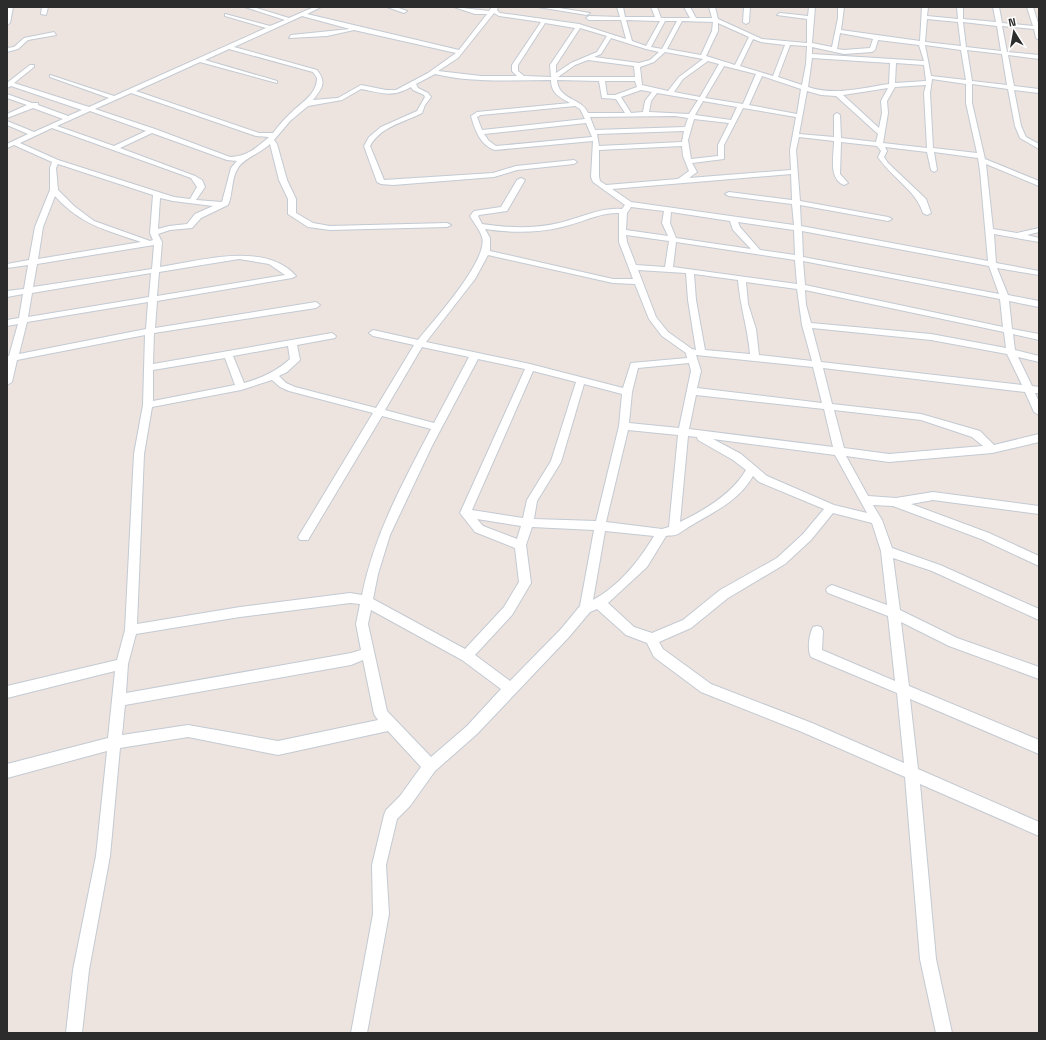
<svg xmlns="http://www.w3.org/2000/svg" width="1046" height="1040" viewBox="0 0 1046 1040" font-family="'Space Grotesk',sans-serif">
  <rect width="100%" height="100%" fill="#ede3df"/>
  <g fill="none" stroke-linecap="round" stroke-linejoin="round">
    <defs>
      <path id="street" d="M7,7H13L10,23L7,25Z
        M42,7H48L46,15L41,14Z
        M245,7H253L289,18L314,7H321L307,14L459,50L487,14H475L454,7L489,11L492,7H498L497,10L500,13L579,24L626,39L621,20H589L586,18L589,16L620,17L617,7H623L625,17H655L651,7H657L661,18H690L684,7H690L696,18H712L709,7H715L718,19L762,39L807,43V19L777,15L780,13L808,16L809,7H815L812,43L832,47L838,18V7H844L841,30L920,41L922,7H928L927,16L958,19L957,7H963V19L996,22L993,7H999L1002,23L1033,26L1027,7H1033L1039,26V40L1036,38L1034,29L1002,26L1007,52L1039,55V59L1008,55L1014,86L1039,89V93L1014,90L1021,126L1026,137L1039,144V149L1020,138L1015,126L1008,89L972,84V103L985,159L1039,181V186L986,164L993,229L1017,233L1039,228V232L1027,235L1039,238V242L994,234L996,263L1039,271V275L997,268L1008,295L1039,301V307L1009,301L1012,329L1039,334V340L1013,334L1015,350L1039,356V362L1018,357L1032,386L1039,387V393H1035L1039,402V415L1034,412L1025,392L823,368L832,404L921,414L980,431L994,445L1039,434V442L992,453L889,462L846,456L868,496L896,498L933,492L1039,506V514L933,500L911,504L989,533L1039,556V566L981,539L893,506L873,505L882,520L892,548L940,565L1039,609V620L932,571L893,558L900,610L957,638L1039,667V679L949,646L901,622L909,686L1039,740V754L910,699L918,769L1039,822V836L920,784L936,959L952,1033H936L920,959L905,777L802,732L701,692L654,657L647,643L626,635L597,609L590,612L569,637L477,734L435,771L410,806L397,819L386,865L389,914L367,1033H351L373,914L372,865L384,815L386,810L400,796L421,767L388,731L278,755L188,737L120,748L110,856L89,970L82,1033H66L73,970L96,856L107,751L7,778V764L108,738L115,671L7,698V686L117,660L125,630L134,454L143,405L145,335L17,360L12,382L7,385V356H9L18,324L7,326V320L19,318L23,294L7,297V291L24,289L28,265L7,268V264L29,260L35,227L50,190V168L52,162L14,145L7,148V144L28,134L7,125V121L34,132L63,119L33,108L7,118V114L27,105L7,98V94L32,103H38V105L68,116L82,110L11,86L7,88V83L30,65H34V67L14,83L89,107L109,98L50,77V75L114,96L266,28L225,16V14L270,26L285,20ZM494,13L499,16L541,22L512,65V71L517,76H481L438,71L458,58ZM302,16L350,29L291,35L289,38L327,36L354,30L456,53L428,73L396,90H386L361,85L338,98L313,100C322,88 327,83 317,70L234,47ZM927,19L958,22L961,46L925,42ZM626,20L657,21H660L646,46L632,41ZM665,21H677L662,49L651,47ZM682,21L713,22L712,31L701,55L667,49ZM963,22L997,26L1001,51L966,47ZM545,23L575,28L550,65L551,77L524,76L518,71V65ZM718,23L749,37L735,65L706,56L718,31ZM580,28L607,36L597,52L571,63L556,73V65ZM840,33L873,39L870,48L844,50L837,49ZM611,38L646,49L659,52L650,60L639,63L594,57L601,54ZM753,39L761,42L785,45L773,76L740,66ZM878,40L919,45L924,61L812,54V47L844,54L872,52L875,50ZM790,45L807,46L806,64L802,85L778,77ZM925,45L961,50L966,80L931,76ZM229,49L313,72L317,78C317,93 304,101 294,110C286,117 279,125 273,133H259L136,91L200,62L277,83V81L205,60ZM967,50L1002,54L1007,85L972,81ZM665,52L703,59L679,77L668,91L642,85L640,67L654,62ZM812,58L890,63L889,84C861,88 835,96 808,87ZM588,60L634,66L635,77H558L575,65ZM708,61L719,64L700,97L674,92L683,79ZM896,63L924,65L926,81L895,83ZM724,66L756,74L743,104L705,98ZM435,74C472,83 512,80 551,80C551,93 559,97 570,103L477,112L471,116C475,130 480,145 495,150L593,141L591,177L593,182L625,205L622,209C600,207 581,218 559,223C534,229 508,228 482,224L478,216L479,215L507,211L525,180L521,178L517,180L501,207L474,211L470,216C474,223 480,230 482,237C489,260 433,321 418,340L373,330L369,333L373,336L414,345L376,408L295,387L286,383L279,376L287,372L300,360L297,345L335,338L336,336L332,333L153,364L154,333L316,308L320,305L316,302L155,328L157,301L292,278L296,276C265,241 200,261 160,267L162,242L158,234L170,230L192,228L201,218L228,205C233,194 231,178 238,168C244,158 261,153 270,144L279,180L288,199V214L308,227L330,230L447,227L451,225L447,223L330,226L313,223L296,213V199L287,180L277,144L274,140L290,121L308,106L342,100L361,89C383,93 391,98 411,87L413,90L424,95L425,97L417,111L381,127L369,137L364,146L377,182L381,184L393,185L494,177L517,170L574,164L577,162L574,160L516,166L493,173L384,180L370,146C381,126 403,123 422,113L425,105L431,97L428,93L418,88L416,84ZM762,76L801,89L797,114L749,105ZM932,79L966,84V103L977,153L933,148L930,93ZM557,80L599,81L602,98L616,99L625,113H588C582,98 558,100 557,80ZM605,81H635L637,87L615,95H607ZM926,85L924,93L927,148L883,143L888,113L887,101L895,87ZM888,88L881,101L882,113L879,128L843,95ZM641,90L652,92L645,101L643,112L631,113L621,97ZM807,91L821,95L836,96L878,134L876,142L841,138L840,115L837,113L834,115V137L799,134ZM131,93L256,136L269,137C256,148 248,156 230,157L155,129L95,109ZM657,93L698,100L689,114L649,112L651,101ZM703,101L737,107L731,120L695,115ZM575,106L580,109L585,119L482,130L477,117L481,115ZM743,108L796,117L790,150L791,170L689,178L697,172L692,163L724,159V145ZM90,111L146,131L114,146L57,126ZM675,116L688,118L685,127L595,130L590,117ZM694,119L729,123L718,145V156L691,159L688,140ZM586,123L592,137L496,146L489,141L484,134ZM52,128L191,178L197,187L190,199L174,197L58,160L20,143ZM684,131L682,142L599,146L597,134ZM152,133L227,160L237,161L231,168L222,202L196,200L205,187L202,180L195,176L120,148ZM799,137L834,141C834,155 828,179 844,185L848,183L840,174L841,142L877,146L881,151L878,157C891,177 916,190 923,213L927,215L931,213L926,199L888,163L884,157L887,151L885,147L927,152L931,170L934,172L937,170L934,152L978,158L980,171L988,261L801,226L800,205L888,221L892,219L888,217L800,201L796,150ZM682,146L683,156L689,171L678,179L606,185L600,181L599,177V150ZM58,164L153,195L150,233L153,240L150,241L94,221L74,206L58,190L56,168ZM791,174L792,200L729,192L725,194L729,196L792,204L794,225L631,202L612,189ZM55,196C81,225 106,230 141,242L38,259L43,227ZM160,198L173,201L213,206L195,214L187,224L169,226L158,229ZM631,207L664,211L662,223L668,236L626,230L627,213ZM671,212L730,221L733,230L751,249L676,238L670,223ZM619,213V242L633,279H613L490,251V238L485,229C511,233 537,233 562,227C581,223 600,212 619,213ZM738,222L794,230L795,255L760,250L740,227ZM802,231L989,266L999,294L803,257ZM626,235L669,241L665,267L636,265L627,242ZM676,242L795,260L797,284L673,267ZM154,245L152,269L33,287L37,264ZM488,255L613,283L635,284L649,319L662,336L686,353L687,358L631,363L623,388L530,364L426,342L475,279ZM239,259L269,264L285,275L157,296L159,272ZM803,261L1000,299L1003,327L805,285ZM638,270L686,273L688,300L696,350L692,349L668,332L656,317ZM151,273L149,297L28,317L32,293ZM694,274L738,280C740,306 748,329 750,354L705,350L696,300ZM746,282L797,289L802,325L812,361L759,355L756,329L748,304ZM805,290L1004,332L1006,348L931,334L811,323L806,305ZM148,302L146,329L19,354L27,322ZM812,328L931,340L1007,354L1022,385L821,362ZM288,346L290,359C277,371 262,378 244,383L233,356ZM422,347L469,357L434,423L385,410ZM696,355L813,367L822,403L697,388L701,371ZM225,358L235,385L153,401V370ZM478,359L525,369L460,513L475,532L515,548L519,582L504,607L465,649L373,599L378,574L390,535L432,446ZM689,363L691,371L679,428L629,423L632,392L638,368ZM533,371L576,382L551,461L527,500L523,518L472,510ZM272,380L280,387L289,391L373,413L300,534L298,537L300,540H308L382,416L431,429C403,482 374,535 362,595L350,593L240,607L137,624L144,454L152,407L241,390ZM584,384L622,394L619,426L596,521L534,519L537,501L561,462ZM696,395L824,409L833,447L689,429ZM834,410L921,420L972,437L983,446L889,454L844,448ZM628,430L678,435L669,527L662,529L606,522ZM688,436L697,437L698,440L733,460L746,470C732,494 705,510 680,522ZM713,439L835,455L867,513L834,505L767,476L741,454ZM753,476L759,482L824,509L803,534L777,558L720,590L683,620L652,633L634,627L608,603L647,567L666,536C669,535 675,536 678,534C703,516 736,506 753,476ZM833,513L872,523L881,551L887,605L832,585L828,587L826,590L828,593L888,616L895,681L822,650L823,631L821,627L817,626L813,627C809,635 807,650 811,657L897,693L904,763L812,723L711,684L663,649L659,642L691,628L728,598L785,564L811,540ZM477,519L521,526L517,539L483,526ZM532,527L594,530L580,606L561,629L510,681L475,655L512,615L531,583L526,545ZM605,531L654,536C639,561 619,586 593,600ZM350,603L360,604L356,624L361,650L351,653L126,693L128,664L136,634L240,617ZM371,610L462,660L501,689L467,726L431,757L387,711L368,624ZM363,660L374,714L378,720L278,741L188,725L122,735L125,705L351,665Z
        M387,7H396L407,11L404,13Z
        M538,7H553L590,13L587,15Z
        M744,7H750L749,22L746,24L743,22Z
        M54,32L56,35L28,40L18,49L7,52V48L14,47L24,38Z"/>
    </defs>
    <use href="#street" stroke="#c3cad2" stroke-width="2"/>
    <use href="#street" fill="#fff" fill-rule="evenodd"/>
  </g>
  <rect width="1046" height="1040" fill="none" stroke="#2c2c2c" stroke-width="16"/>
  <g transform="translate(1014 32) rotate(349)" stroke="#ffffff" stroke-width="3" paint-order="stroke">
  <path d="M0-3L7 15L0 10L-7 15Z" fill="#2c2c2c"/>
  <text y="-6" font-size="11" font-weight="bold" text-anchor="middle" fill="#2c2c2c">N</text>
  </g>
</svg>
